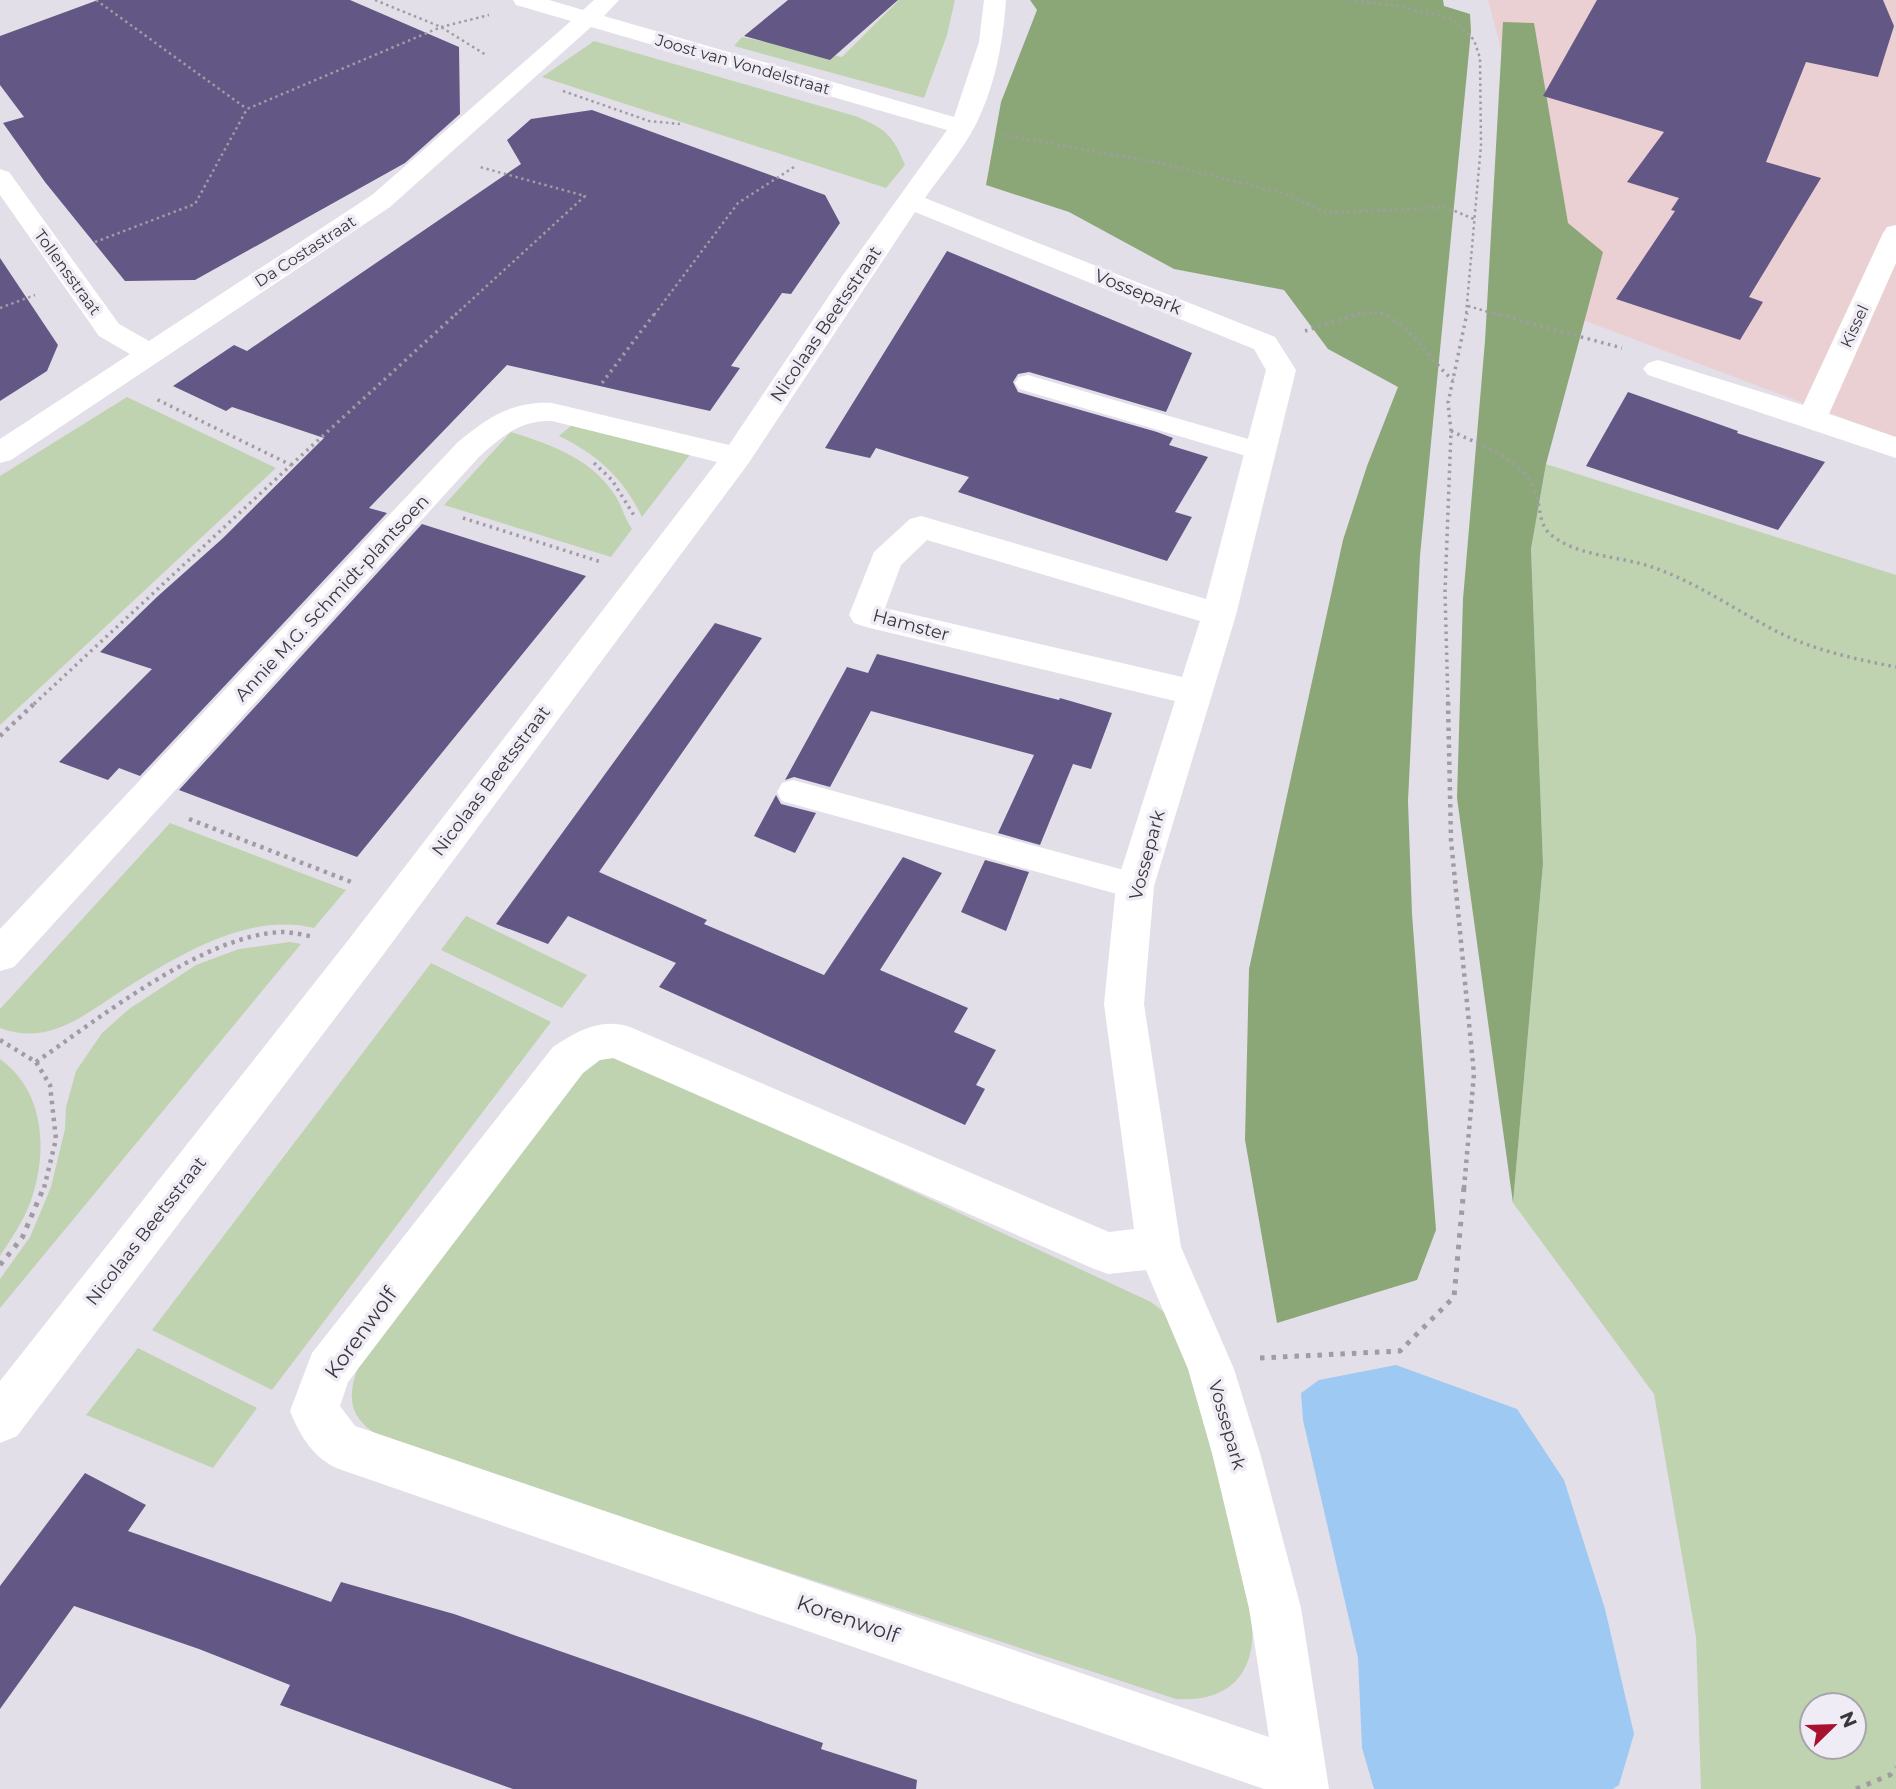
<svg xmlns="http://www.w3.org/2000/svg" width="1896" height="1789" viewBox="0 0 1896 1789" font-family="Montserrat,sans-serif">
  <rect width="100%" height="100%" fill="#e3dfe9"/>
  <path fill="#ead0d2" d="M1488,0H1896V438L1572,316Z"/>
  <path fill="#bfd3b1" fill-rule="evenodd" d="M899,0H955L947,35L924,98L734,46L742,37L842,57Z
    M594,41L855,116C886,129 892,134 905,165L886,188L542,77Z
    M127,397L276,468L0,725V476Z
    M572,425L692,452L642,517C624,479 597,454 559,436Z
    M511,432C553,445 595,460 618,500C623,510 626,521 632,529L611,557L444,505Z
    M1546,464L1896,575V1789H1701L1696,1637L1654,1394L1513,1203L1543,864L1531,549ZM1812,1705H1854V1747H1812Z
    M170,823L346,890L314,928C248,912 180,955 126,988C86,1013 50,1047 0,1028V1009Z
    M466,916L587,975L562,1008L441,950Z
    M290,942L301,944L0,1308V1279L30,1237L51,1187L65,1129L66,1107L76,1071L102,1033L129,1009L196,965L239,949Z
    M431,963L551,1022L272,1390L152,1330Z
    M618,1058L632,1061L1151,1302L1164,1312L1178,1332L1219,1478L1252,1621C1257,1673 1229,1703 1176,1699L393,1443C348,1423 343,1399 363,1356L573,1072L602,1059Z
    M0,1059C46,1092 48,1154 30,1203C23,1222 11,1239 0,1256Z
    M138,1348L257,1408L213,1468L86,1415Z"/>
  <path fill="#8ba777" d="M1030,0H1443L1444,6L1470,14L1471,31L1420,556L1408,801L1412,914L1436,1230L1417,1280L1277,1323L1245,1140L1249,969L1343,540L1367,466L1398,387L1328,349L1284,290L1174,269L1069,212L986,185L1001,102L1037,10Z
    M1503,22L1534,23L1568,223L1603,252L1546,464L1531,549L1543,864L1513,1203L1457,798L1463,599L1485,341Z"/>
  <path fill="#9ec9f2" d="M1396,1365L1517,1409L1564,1480L1605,1609L1634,1734L1619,1785L1613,1789H1374L1362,1748L1358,1658L1303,1420L1301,1393L1319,1380Z"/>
  <path fill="#635785" d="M98,0H350L459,47L460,114L405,163L195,280L125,281L45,182L3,123L24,117L0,85V36Z
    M788,0H898L830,60L744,36Z
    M1597,0H1883L1894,26L1878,77L1806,62L1766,162L1821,178L1749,297L1763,302L1740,340L1616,299L1675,211L1671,210L1679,198L1627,182L1664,132L1543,96Z
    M592,110L825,195L840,223L791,294L782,293L731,366L740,368L710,411L507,365L369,508L387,513L140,776L119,768L108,780L59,762L152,669L100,652L158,596L222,539L324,438L232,407L226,411L173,386L234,345L247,351L521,164L507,140L531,119Z
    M947,251L1192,353L1166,412L1029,372L1018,374L1013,382L1018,392L1157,432L1173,438L1169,445L1208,457L1175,512L1192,517L1167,561L958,492L969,477L876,448L870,458L825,448Z
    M0,258L58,345L47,371L0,401Z
    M1628,392L1738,431L1737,433L1825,462L1778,530L1586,466Z
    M422,524L586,576L357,857L179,790Z
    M715,623L762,638L599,872L707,920L704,924L824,975L903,857L942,873L880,970L968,1008L954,1032L996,1050L976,1085L985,1089L965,1125L659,987L676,963L568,916L548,944L496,924Z
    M877,654L1059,700L1060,698L1112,713L1091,769L1073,764L1040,845L998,833L1034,755L871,711L830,787L794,777L785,780L847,667L868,673Z
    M776,795L781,804L816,813L795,853L754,836Z
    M985,860L1029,872L1006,931L961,912Z
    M85,1473L146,1505L128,1531L331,1602L341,1582L454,1614L823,1743L821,1749L917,1780L916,1789H513L280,1705L290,1685L199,1649L74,1606L0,1709V1586Z"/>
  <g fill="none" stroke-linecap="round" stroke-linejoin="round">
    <path stroke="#a09ca4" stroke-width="2.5" stroke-dasharray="2.5 3.5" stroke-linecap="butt" d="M96,0L247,109
      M375,0L441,27L486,55
      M1349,0L1398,6L1453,19L1474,40L1480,58L1481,145L1466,315
      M563,91L649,121L680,124
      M1004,135L1165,164L1283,193L1327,213L1445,207L1474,219
      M95,242L195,204L247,109L441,27L489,15
      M1468,306L1499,315
      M0,308L35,295
      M455,315L585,196L480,167
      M654,315L738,203L794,167
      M1351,315L1379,312L1385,315"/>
    <path stroke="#a09ca4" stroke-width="3.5" stroke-dasharray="2.5 4.5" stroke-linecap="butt" d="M1381,313C1412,325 1428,359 1453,380
      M1493,313L1622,348
      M1305,331L1361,313
      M602,383L655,313
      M1451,431C1480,445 1523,458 1535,491C1541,506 1538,524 1551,535C1579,557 1620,556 1652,567C1696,582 1734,609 1774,630C1812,650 1855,659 1896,667
      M594,463L612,480L635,517
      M291,465L457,313
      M463,518L601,562
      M34,704L291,465L156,399
      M1448,704L1445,592L1451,431L1448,403L1467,313"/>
    <path stroke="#a09ca4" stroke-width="4.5" stroke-dasharray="3.5 5" stroke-linecap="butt" d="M1448,702L1451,840L1474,1074L1464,1188
      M0,736L36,702
      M189,819L354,883
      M0,1040L36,1062L50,1085L56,1139L44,1188
      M36,1062C100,1018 203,935 282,932C292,932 304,935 314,937"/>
    <path stroke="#a09ca4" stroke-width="5" stroke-dasharray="4.5 7" stroke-linecap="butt" d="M0,1265L22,1238L44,1187
      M1260,1358L1400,1351L1454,1297L1464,1187
      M1856,1789L1890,1775L1896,1767"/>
    <path fill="#fff" fill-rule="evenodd" d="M1028,375L1269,445L1273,451L1269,457L1260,460L1019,389L1015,383L1019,377Z
      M793,780L1135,873L1147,877L1152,886L1147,895L1135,899L782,801L777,792L782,783Z"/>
    <path fill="#fff" fill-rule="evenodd" d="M513,0H549L583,10L594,0H619L604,16L954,117L979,42L984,0H1006C1003,43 995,87 975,126C962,151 941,175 925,198L1275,337L1296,370L1236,615L1154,886L1144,1004L1181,1247L1234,1369L1260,1453L1301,1608L1329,1789H1264L339,1469C314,1459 300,1436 290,1411L312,1353L553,1047C577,1031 601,1017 630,1027L1109,1232L1134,1229L1104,1004L1116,886L1175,701L866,627L854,623L849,615L874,552L910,519L921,516L1206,599L1266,370L1254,349L915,212L748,464L374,967L17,1436L0,1443V1381L346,943L717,462L552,421C520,420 502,436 479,457L14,967L0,971V929L457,443C486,418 512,401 552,403L729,445L843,275L947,130L591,27L390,207L11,460L0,463V439L130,354L99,336L0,195V169L9,172L119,324L149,341L372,195L571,21L516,5ZM927,540L1200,621L1182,677L885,608L901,565ZM613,1058L1092,1268L1108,1274L1146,1270L1188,1369L1212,1453L1249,1608L1269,1737L355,1426L340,1406L348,1382L583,1073L600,1060Z
      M1896,225V263L1829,414L1896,437V458L1648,375L1643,369L1648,363L1658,360L1803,405L1883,233L1887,227Z"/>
  </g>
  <g text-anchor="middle" stroke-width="7" stroke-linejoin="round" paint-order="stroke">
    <g font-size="16" fill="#39373b" stroke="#f0ecf6">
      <text transform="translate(743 64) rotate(16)" y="6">Joost van Vondelstraat</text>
      <text transform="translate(305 251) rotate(-33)" y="6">Da Costastraat</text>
      <text transform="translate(68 272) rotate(54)" y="6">Tollensstraat</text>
      <text transform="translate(1854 326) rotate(-65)" y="6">Kissel</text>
    </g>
    <g font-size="18" fill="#39373b" stroke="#f0ecf6">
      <text transform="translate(1138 292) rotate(22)" y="6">Vossepark</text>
      <text transform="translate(826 324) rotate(-56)" y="6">Nicolaas Beetsstraat</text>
      <text transform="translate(332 598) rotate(-47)" y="6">Annie M.G. Schmidt-plantsoen</text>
      <text transform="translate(911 625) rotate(15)" y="6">Hamster</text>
      <text transform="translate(491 781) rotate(-53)" y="6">Nicolaas Beetsstraat</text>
      <text transform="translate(1147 855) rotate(-75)" y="6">Vossepark</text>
      <text transform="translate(146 1231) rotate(-52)" y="6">Nicolaas Beetsstraat</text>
      <text transform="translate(1227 1425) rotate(74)" y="6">Vossepark</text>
    </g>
    <g font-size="21" fill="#39373b" stroke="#f0ecf6">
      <text transform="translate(361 1333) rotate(-54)" y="7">Korenwolf</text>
      <text transform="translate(848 1619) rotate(19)" y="7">Korenwolf</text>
    </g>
  </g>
  <g transform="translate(1833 1726) rotate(67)"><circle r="33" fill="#f0ecf6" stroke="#a7a4ab" stroke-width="2"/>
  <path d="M0-5L12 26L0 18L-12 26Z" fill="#a81130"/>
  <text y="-10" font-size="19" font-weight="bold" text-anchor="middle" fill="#39373b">N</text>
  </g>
</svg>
